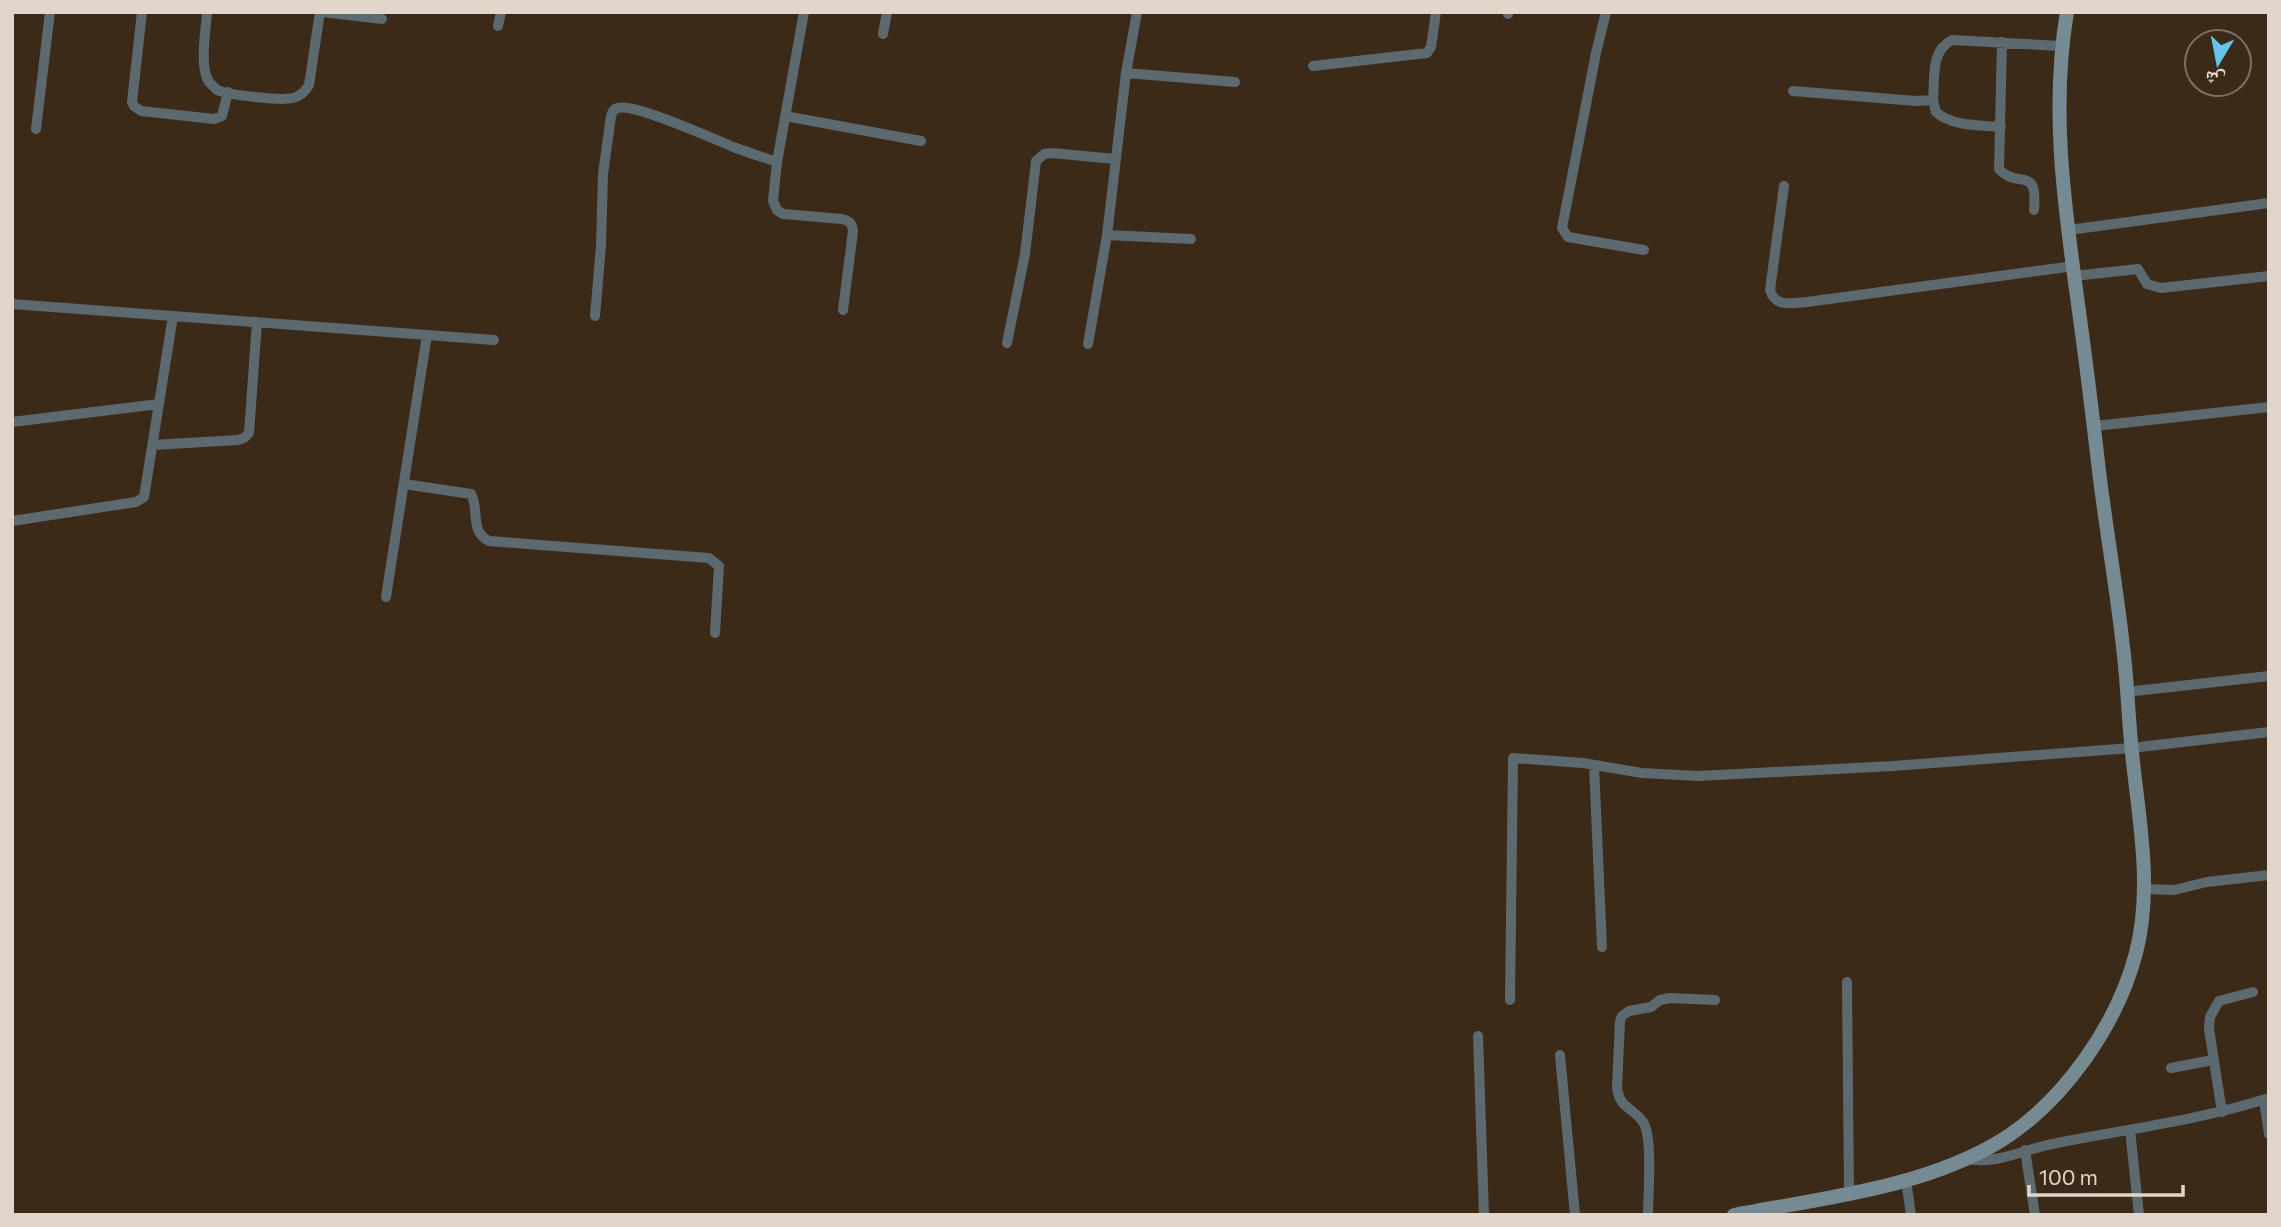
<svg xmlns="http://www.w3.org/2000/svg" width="2281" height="1227" viewBox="0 0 2281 1227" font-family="Commissioner,'Noto Naskh Arabic',sans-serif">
  <rect width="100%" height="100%" fill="#3c2a18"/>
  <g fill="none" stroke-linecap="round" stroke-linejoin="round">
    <path stroke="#5c696f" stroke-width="10" d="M142,12L132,102L134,106L141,111L214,119L222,116L228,92
      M207,12C206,30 199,67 209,82C210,83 216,89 217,90C228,95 281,101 293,98C301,96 305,92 309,85L320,12
      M323,12L382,19
      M804,12L777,162L773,201L777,210L783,214L842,219C850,221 852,223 853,231L843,310
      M1606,12L1596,53L1562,228L1568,237L1644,250
      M1508,14V12
      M498,26L501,12
      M883,34L887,12
      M2002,42L1999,169C2018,190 2038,164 2034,210
      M1313,66L1427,53L1431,47L1436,12
      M1126,73L1235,82
      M1793,91L1916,101L1933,100C1935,79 1930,51 1952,40L2061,46
      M1933,100L1936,112C1953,127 1980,125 2001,127
      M785,116L921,141
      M36,129L50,12
      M1784,186L1770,290C1775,308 1793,303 1807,302L2074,266
      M2069,230L2269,203
      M1107,235L1191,239
      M2074,276L2138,269L2147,284L2161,288L2269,276
      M12,304L494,340
      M595,316L601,246L603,174L611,116C613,111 613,109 618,108C635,103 716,140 736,148C749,153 763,157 777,162
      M1007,343L1025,254L1036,161L1044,154L1052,153L1115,159
      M1088,344L1107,235L1126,73L1137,12
      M12,422L159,404
      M2095,426L2269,407
      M153,445L238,440L244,438L249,433L257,322
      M404,484L471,494C480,510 469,531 489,541L709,558L719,566L715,633
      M12,521L136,502L144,497L173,316
      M386,597L427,335
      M2126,692L2269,676
      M1594,765L1602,947
      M2144,889L2174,890L2207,882L2269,875
      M1847,982L1849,1193
      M1510,1000L1513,758L1583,763L1642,773L1698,776L1893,766L2131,748L2269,732
      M1478,1036L1484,1215
      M1560,1055L1575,1215
      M2171,1068L2213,1060
      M2264,1100L2269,1134
      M2222,1112L2209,1029L2210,1017L2219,1001L2253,992
      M2130,1130L2139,1215
      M2025,1150L2035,1215
      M1967,1159C1997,1165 2027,1148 2057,1143C2128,1129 2200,1120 2269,1098
      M1906,1180L1911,1215
      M1648,1215C1648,1195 1653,1136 1643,1122C1633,1107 1620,1109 1617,1088L1620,1021L1622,1016L1629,1011L1651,1007L1660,1000L1670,998L1715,1000"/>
    <path stroke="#768a94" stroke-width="14" d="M1734,1215C1822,1198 1924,1188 2002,1140C2064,1101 2117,1025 2136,953C2154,883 2137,812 2131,742C2128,710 2127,678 2123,647C2117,591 2107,535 2100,479C2094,428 2088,377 2081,326C2067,222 2049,117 2067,12"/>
  </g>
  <rect width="2281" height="1227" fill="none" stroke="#e2d6cb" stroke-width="28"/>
  <g transform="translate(2218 63) rotate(190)"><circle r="33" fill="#3c2a18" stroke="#7e6f60" stroke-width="2"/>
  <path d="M0-5L12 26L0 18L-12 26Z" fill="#64c5ee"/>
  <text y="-10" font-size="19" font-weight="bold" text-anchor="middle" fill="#e2d6cb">ش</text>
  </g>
  <path d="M2029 1185v10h154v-10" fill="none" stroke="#e2d6cb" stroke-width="3.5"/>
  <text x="2039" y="1185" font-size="21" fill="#e2d6cb" stroke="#3c2a18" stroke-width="5" paint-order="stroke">100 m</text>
</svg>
